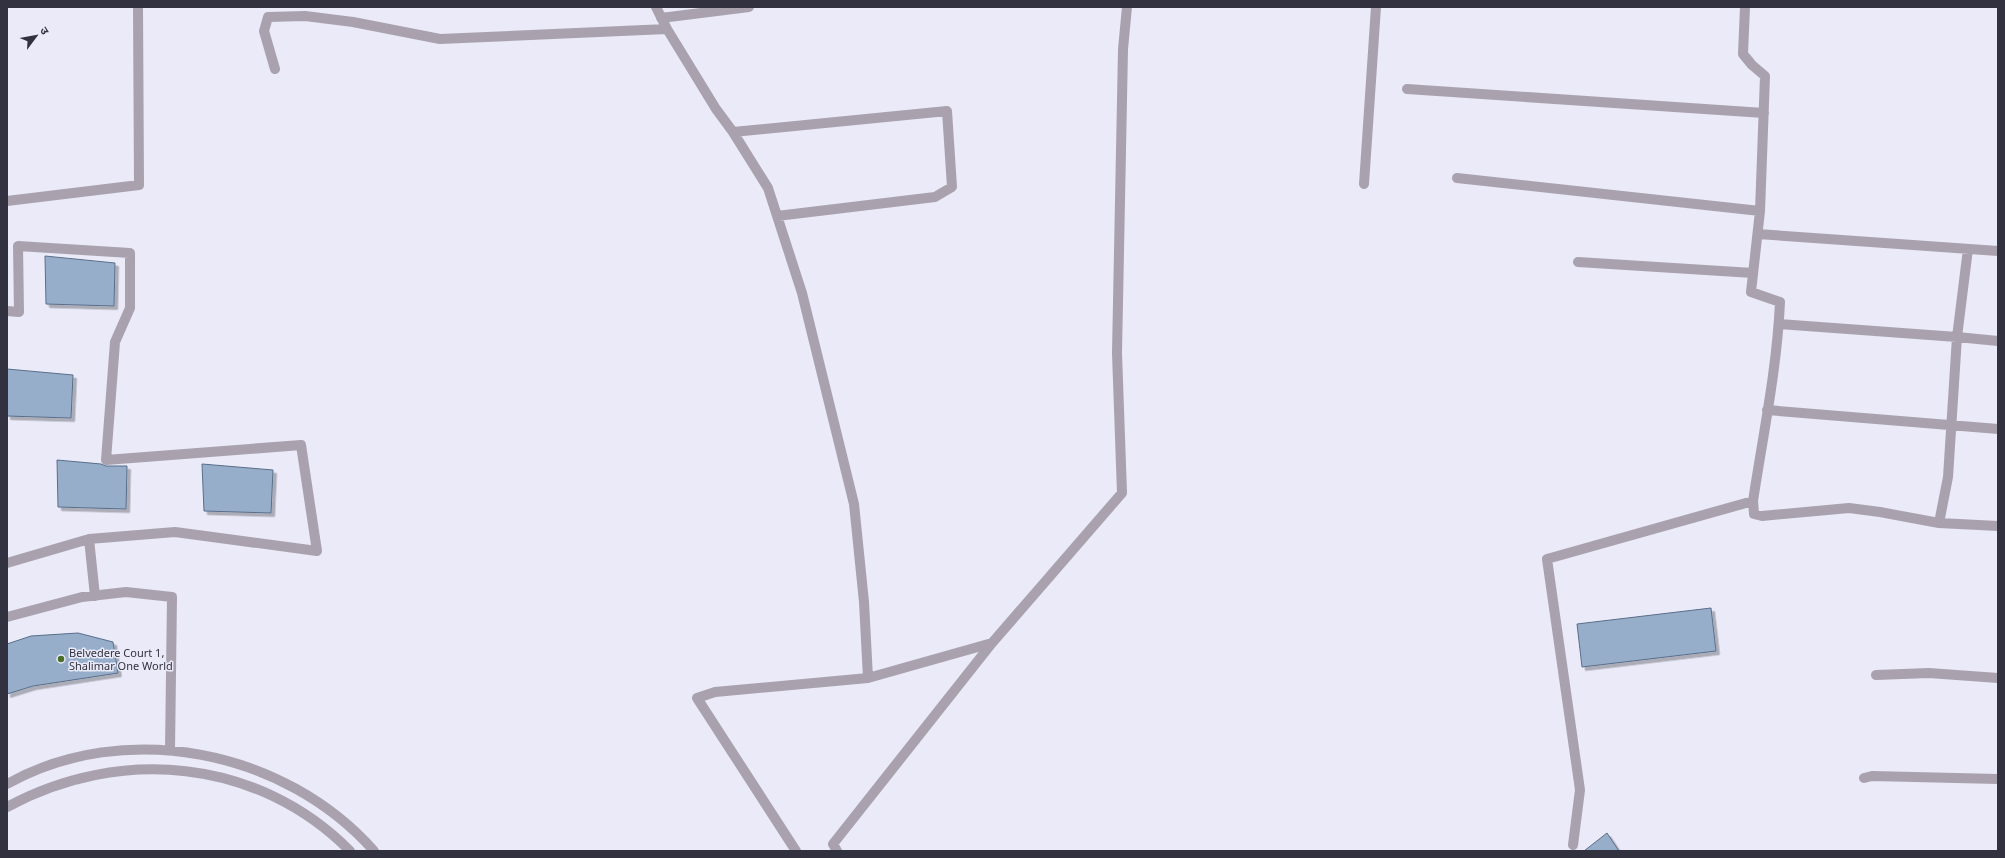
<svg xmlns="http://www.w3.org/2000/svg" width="2005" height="858" viewBox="0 0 2005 858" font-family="'Noto Sans','Noto Sans Devanagari',sans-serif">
  <defs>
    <filter id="shadow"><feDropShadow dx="3.5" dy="3.5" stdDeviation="0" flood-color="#0004"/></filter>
  </defs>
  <rect width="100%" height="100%" fill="#eaeaf9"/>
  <path fill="#97aecb" stroke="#596e89" filter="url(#shadow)" d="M45,256L115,263L114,306L46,304Z
    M7,369L73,375L71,418L7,416Z
    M57,460L101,464L106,466H127L126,509L58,507Z
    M202,464L273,470L271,513L204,511Z
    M1711,608L1716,651L1582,667L1577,624Z
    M78,633L113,642L118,673L33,686L7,694V644L31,636Z
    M1607,833L1619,851H1584Z"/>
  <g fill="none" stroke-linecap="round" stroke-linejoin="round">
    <path stroke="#aaa1ae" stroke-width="10" d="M656,7L667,29L716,109L733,132L768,188L802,293L854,504L864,602L868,678
      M1745,7L1743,54L1752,65L1765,76L1760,211L1751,292L1780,302C1777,369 1763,435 1753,501L1754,514L1762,516L1849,508L1880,512L1939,523L1998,526
      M661,18L749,7
      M275,69L264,31L268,17L305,16L353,22L440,39L667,29
      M1407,89L1764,113
      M733,132L947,111L952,187L935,197L777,216
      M1457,178L1760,211
      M1364,184L1376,7
      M7,201L139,185L138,7
      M1758,234L1998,251
      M1578,262L1753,273
      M7,311L19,312L18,246L130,253V308L115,342L106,460L301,445L317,551L175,532L89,539L7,563
      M1779,324L1957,337L1968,249
      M1767,410L1998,429
      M1939,523L1948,477L1957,337L1998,341
      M89,539L95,596
      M7,617L82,597L126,592L172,597L170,750
      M1876,675L1929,673L1998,678
      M1864,778L1872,776L1998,779
      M7,784C125,718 285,750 374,851
      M7,807C119,746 258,758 350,851
      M1573,845L1580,790L1547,559L1753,501
      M796,851L697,698L715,692L868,678L992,643L1122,493L1117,353L1123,49L1127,7
      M837,851L833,844L992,643"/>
  </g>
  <circle fill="#4c6f27" stroke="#eaeaf9" stroke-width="1.5" cx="61" cy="659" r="4"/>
  <g text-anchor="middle" stroke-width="3" stroke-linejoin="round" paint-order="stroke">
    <g font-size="11" fill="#31313f" stroke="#eaeaf9" text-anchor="start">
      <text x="69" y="657">Belvedere Court 1,<tspan x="69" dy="13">Shalimar One World</tspan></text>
    </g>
  </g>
  <rect width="2005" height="858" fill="none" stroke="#31313f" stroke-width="16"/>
  <g transform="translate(36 36) rotate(58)" stroke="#eaeaf9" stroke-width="3" paint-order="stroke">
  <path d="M0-3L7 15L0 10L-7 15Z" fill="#31313f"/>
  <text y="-6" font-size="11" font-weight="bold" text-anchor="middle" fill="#31313f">उ</text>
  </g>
</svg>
